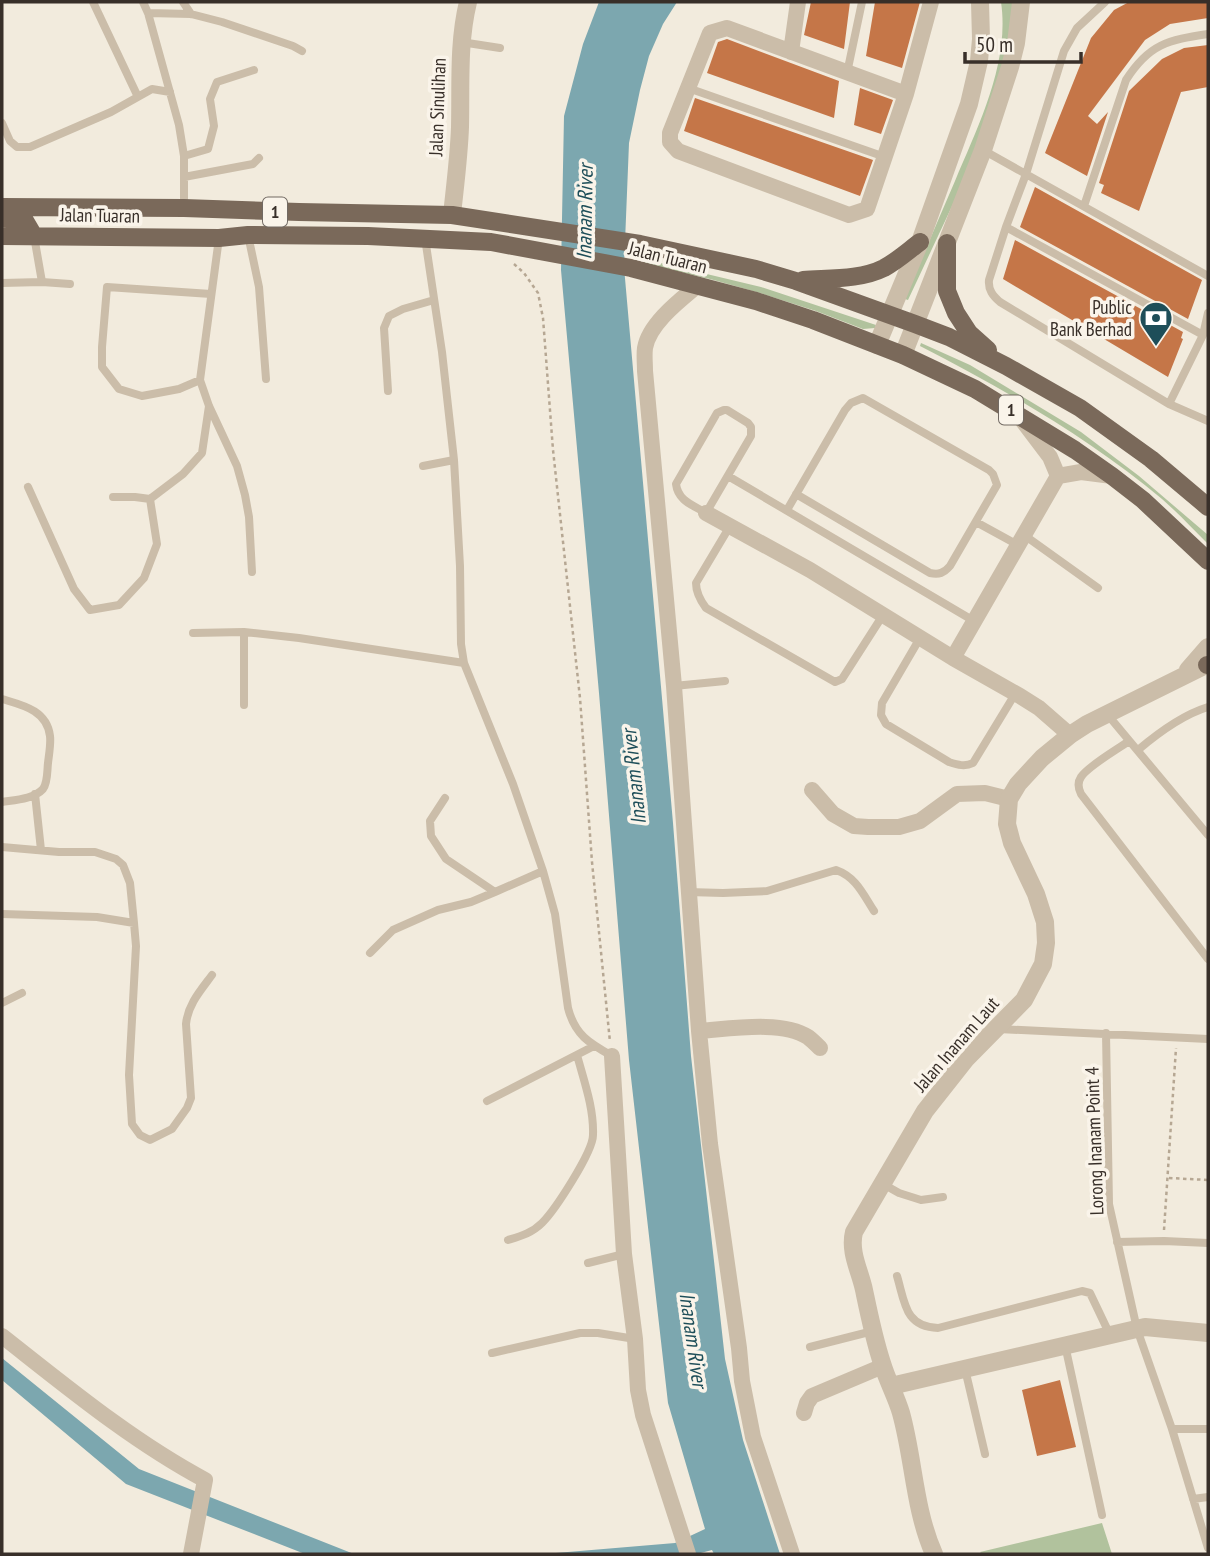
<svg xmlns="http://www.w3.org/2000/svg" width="1210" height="1556" viewBox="0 0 1210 1556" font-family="'PT Sans Narrow',sans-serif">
  <rect width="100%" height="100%" fill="#f2ebdd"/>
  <path fill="#b1c29d" d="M1001,2H1022L969,170L908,300L905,299C921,260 938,220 955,181C978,126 1010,63 1001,2Z
    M644,259L761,287L876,325L875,328L863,329L816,311L760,293L710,279L644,264Z
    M921,343L970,365L1081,432L1139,476L1208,535V544C1193,529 1178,513 1162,499C1089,438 1004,389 920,346Z
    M1102,1523L1112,1554H982L980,1552Z"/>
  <path fill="#7ca7af" d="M599,2H677L663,24L649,56L640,90L629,143L624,267L673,823L691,1056L725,1359L743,1440L780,1554H714L712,1550L697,1554H544L675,1543L705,1529L668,1403L629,1060L599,693L561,270L564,116L583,44Z
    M2,1358L139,1469L354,1554H305L126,1484L2,1380Z"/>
  <path fill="#c57648" d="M811,2H850L844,49L804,35Z
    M875,2H920L902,68L866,56Z
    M1129,2H1208V18L1170,24L1145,40L1088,116L1097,124L1108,112L1087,176L1045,153L1091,38L1114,10Z
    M727,39L839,81L834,118L707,73L718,42Z
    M1208,45V87L1181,92L1139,211L1101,193L1104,185L1099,183L1129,91L1162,59L1184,48Z
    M860,88L893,100L881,134L854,125Z
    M695,98L873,160L860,196L684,131Z
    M1035,187L1202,280L1188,319L1020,227Z
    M1015,240L1183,332L1181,338L1183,339L1168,377L1003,279Z
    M1060,1380L1076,1447L1037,1456L1022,1390Z"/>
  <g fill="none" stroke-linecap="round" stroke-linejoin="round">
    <path stroke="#b6a793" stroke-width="2.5" stroke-dasharray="3.5 3.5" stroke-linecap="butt" d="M514,264L524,273L538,293L543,318L553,450L580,698L592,862L610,1042
      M1169,1178L1208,1180
      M1164,1230L1176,1048"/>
    <path stroke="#cbbda9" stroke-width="8" d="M93,2L138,97
      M143,2L148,13L179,125L184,156V208
      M183,2L191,14
      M1105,2L1077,28L1064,51L1026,174L1006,227L989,280C988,290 993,296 1000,302L1169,404L1208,421
      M148,13L191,14L222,22L293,46L302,51
      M461,42L500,48
      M847,73L862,2
      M688,88L885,157
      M2,123L10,141L17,147H30L111,112L152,89L170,92
      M983,150L1208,276
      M184,156L208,149L214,126L210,99L217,82L254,70
      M184,177L253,164L259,158
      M1084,206L1126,80C1149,44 1168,40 1208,34
      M1006,227L1203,335
      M248,235L259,287L266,379
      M219,238L200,380L209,406L237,466L245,495L249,517L252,572
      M425,238L442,352L454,460L460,566L461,644L464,663L513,784L543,871L555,914L568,1008C575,1035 589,1043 612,1056
      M42,282L70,284
      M2,283L42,282L34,236
      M200,380L179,389L142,396L119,389L102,367V347L107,287L211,294
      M388,391L384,328L389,316L403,309L434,300
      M1169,404L1203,335L1208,313
      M724,410H727L748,423L751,427V436L706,513C693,505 678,501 676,484L717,413Z
      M423,466L454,460
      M728,476L974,621
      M28,487L74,589L90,610L119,605L144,578L157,544L150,499L183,474L202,453L209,406
      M113,497H135L150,499
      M787,510L845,410L851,403L863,398L989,470L993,474L997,485L950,566C944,573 939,575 930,573L796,494
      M976,522L1018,545
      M730,526L696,583C696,593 700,600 706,608L835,682L842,679L883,615
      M1024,535L1098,588
      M244,632V705
      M193,633L244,632L299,638L464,663
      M920,638L882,703L881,715L886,724L949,762C958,765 965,767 973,763L1015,694
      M674,686L725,681
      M2,699C22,705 47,710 50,736C51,744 49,754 48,763C47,771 48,782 43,789C34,799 14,800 2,802
      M1107,714L1208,835
      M1129,741C1118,749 1088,766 1081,777C1077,783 1078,788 1081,794L1208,959
      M1138,750C1158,733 1182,715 1208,707
      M35,794L41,850
      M445,798L430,821L431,836L446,859L495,892L543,871
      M2,847L59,852H95L116,859L123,865L130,883L134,923
      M688,892L723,893L767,891L836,870C856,877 863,894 874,911
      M2,914L97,917L134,923L136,946L129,1075L132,1124L140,1135L150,1140L172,1129L187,1108L191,1098L186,1024C188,1004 201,990 212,975
      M370,953L393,930L438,910L471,902L495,892
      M2,1003L22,993
      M998,1029L1208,1039
      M1106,1033L1109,1204L1137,1329L1172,1429L1208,1548
      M487,1101L594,1046
      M883,1184L899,1193L921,1200L943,1197
      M508,1240C521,1236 532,1233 542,1223C555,1210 593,1152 593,1135C594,1108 584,1081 577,1055
      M1117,1242L1164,1241L1208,1243
      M588,1263L624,1254
      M897,1276C905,1303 905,1327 938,1328L1082,1291L1090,1293L1110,1335
      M1065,1345L1102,1515
      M810,1347L873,1331
      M492,1353L580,1333H598L635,1339
      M965,1369L985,1454
      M1172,1429H1208
      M1193,1499L1208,1497"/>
    <path stroke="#cbbda9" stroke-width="16" d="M791,52L798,2
      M906,94L727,28L710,33L670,133V142L678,151L849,215L867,209L906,94L931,2
      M697,286C679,301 649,324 645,348C644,355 645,363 645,371L674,686L699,1031L710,1144L739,1348L742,1381L753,1437L792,1554
      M1022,420L1050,457L1058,476
      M706,513L810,570L953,658L1020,696L1039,708L1070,735
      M953,658L1058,476L1081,472L1112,476
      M812,790L833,814L854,826L868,827H899L920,821L957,794L985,793L1009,799
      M699,1031C729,1029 782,1020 808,1037C812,1040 816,1044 820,1048
      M612,1056L624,1254L635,1339L638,1390L643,1415L688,1554
      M2,1336C67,1387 132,1441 205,1480L191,1554
      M804,1413L807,1403L812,1396L883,1366"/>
    <path stroke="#cbbda9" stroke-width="18" d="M452,215C455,186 459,156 460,127C461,85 458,43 468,2
      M877,345L920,242L969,104L979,61L981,39L980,2
      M903,355L983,150L1010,67L1016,43L1021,2
      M1188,670L1208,647
      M891,1386L1145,1327L1208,1333
      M934,1554C914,1509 914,1460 901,1413C896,1396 887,1380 882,1363C874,1339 869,1314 864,1290C860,1271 849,1252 854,1232L925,1111L966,1059L1024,1000L1043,964L1046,943L1045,922L1036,894L1012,843L1007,824L1009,799L1018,784L1042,758L1070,735L1087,724L1208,664"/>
    <path stroke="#7a695a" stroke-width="18" d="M2,207L184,208L299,212L452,215L640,244L756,269L796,281L915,324L949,337L1006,366L1080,408L1151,459L1208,507
      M2,218L24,219L34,236
      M2,236L219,238L248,235L368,236L491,242L631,268L756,301L813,320L903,355L975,389L1075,450L1112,476L1143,500L1208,561
      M947,243V291L956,313L969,333L988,350
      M803,280C829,278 860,280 884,268C897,261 908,251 920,242
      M1207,665H1208"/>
  </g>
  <defs>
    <symbol id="bank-pin" viewBox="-11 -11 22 30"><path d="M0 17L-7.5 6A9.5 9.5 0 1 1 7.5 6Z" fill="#1e4e59" stroke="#faf4ea"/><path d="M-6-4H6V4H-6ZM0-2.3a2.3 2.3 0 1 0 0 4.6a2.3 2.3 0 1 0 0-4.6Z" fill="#fff"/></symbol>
  </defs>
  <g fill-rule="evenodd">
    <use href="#bank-pin" x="1137" y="299" width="38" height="52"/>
  </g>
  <g text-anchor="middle" stroke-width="7" stroke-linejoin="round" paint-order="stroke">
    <g fill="#faf4ea" stroke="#726a63" stroke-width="2">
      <rect x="263" y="197.5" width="24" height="29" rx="5"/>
      <rect x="999" y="395.5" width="24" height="29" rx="5"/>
    </g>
    <g font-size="18" font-weight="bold" fill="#382f29">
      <text x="275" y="218">1</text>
      <text x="1011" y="416">1</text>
    </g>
    <g font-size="19" fill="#382f29" stroke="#faf4ea">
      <text transform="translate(437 107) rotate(-88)" y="7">Jalan Sinulihan</text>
      <text transform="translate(100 215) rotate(1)" y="7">Jalan Tuaran</text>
      <text transform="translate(668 257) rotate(14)" y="7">Jalan Tuaran</text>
      <text transform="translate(956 1044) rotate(-49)" y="7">Jalan Inanam Laut</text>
      <text transform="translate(1094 1141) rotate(-92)" y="7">Lorong Inanam Point 4</text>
    </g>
    <g font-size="19" fill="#382f29" stroke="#faf4ea" text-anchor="end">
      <text x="1132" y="314">Public<tspan x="1132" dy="22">Bank Berhad</tspan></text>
    </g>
    <g font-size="21" font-style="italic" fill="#1e4e59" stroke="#faf4ea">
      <text transform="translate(585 212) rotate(-89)" y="7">Inanam River</text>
      <text transform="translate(634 777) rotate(-96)" y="7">Inanam River</text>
      <text transform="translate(693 1340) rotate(82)" y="7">Inanam River</text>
    </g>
  </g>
  <rect width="1210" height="1556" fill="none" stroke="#382f29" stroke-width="7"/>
  <path d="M965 52v10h116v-10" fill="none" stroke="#382f29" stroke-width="3.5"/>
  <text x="976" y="52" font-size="21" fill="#382f29" stroke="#faf4ea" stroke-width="5" paint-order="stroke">50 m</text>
</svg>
